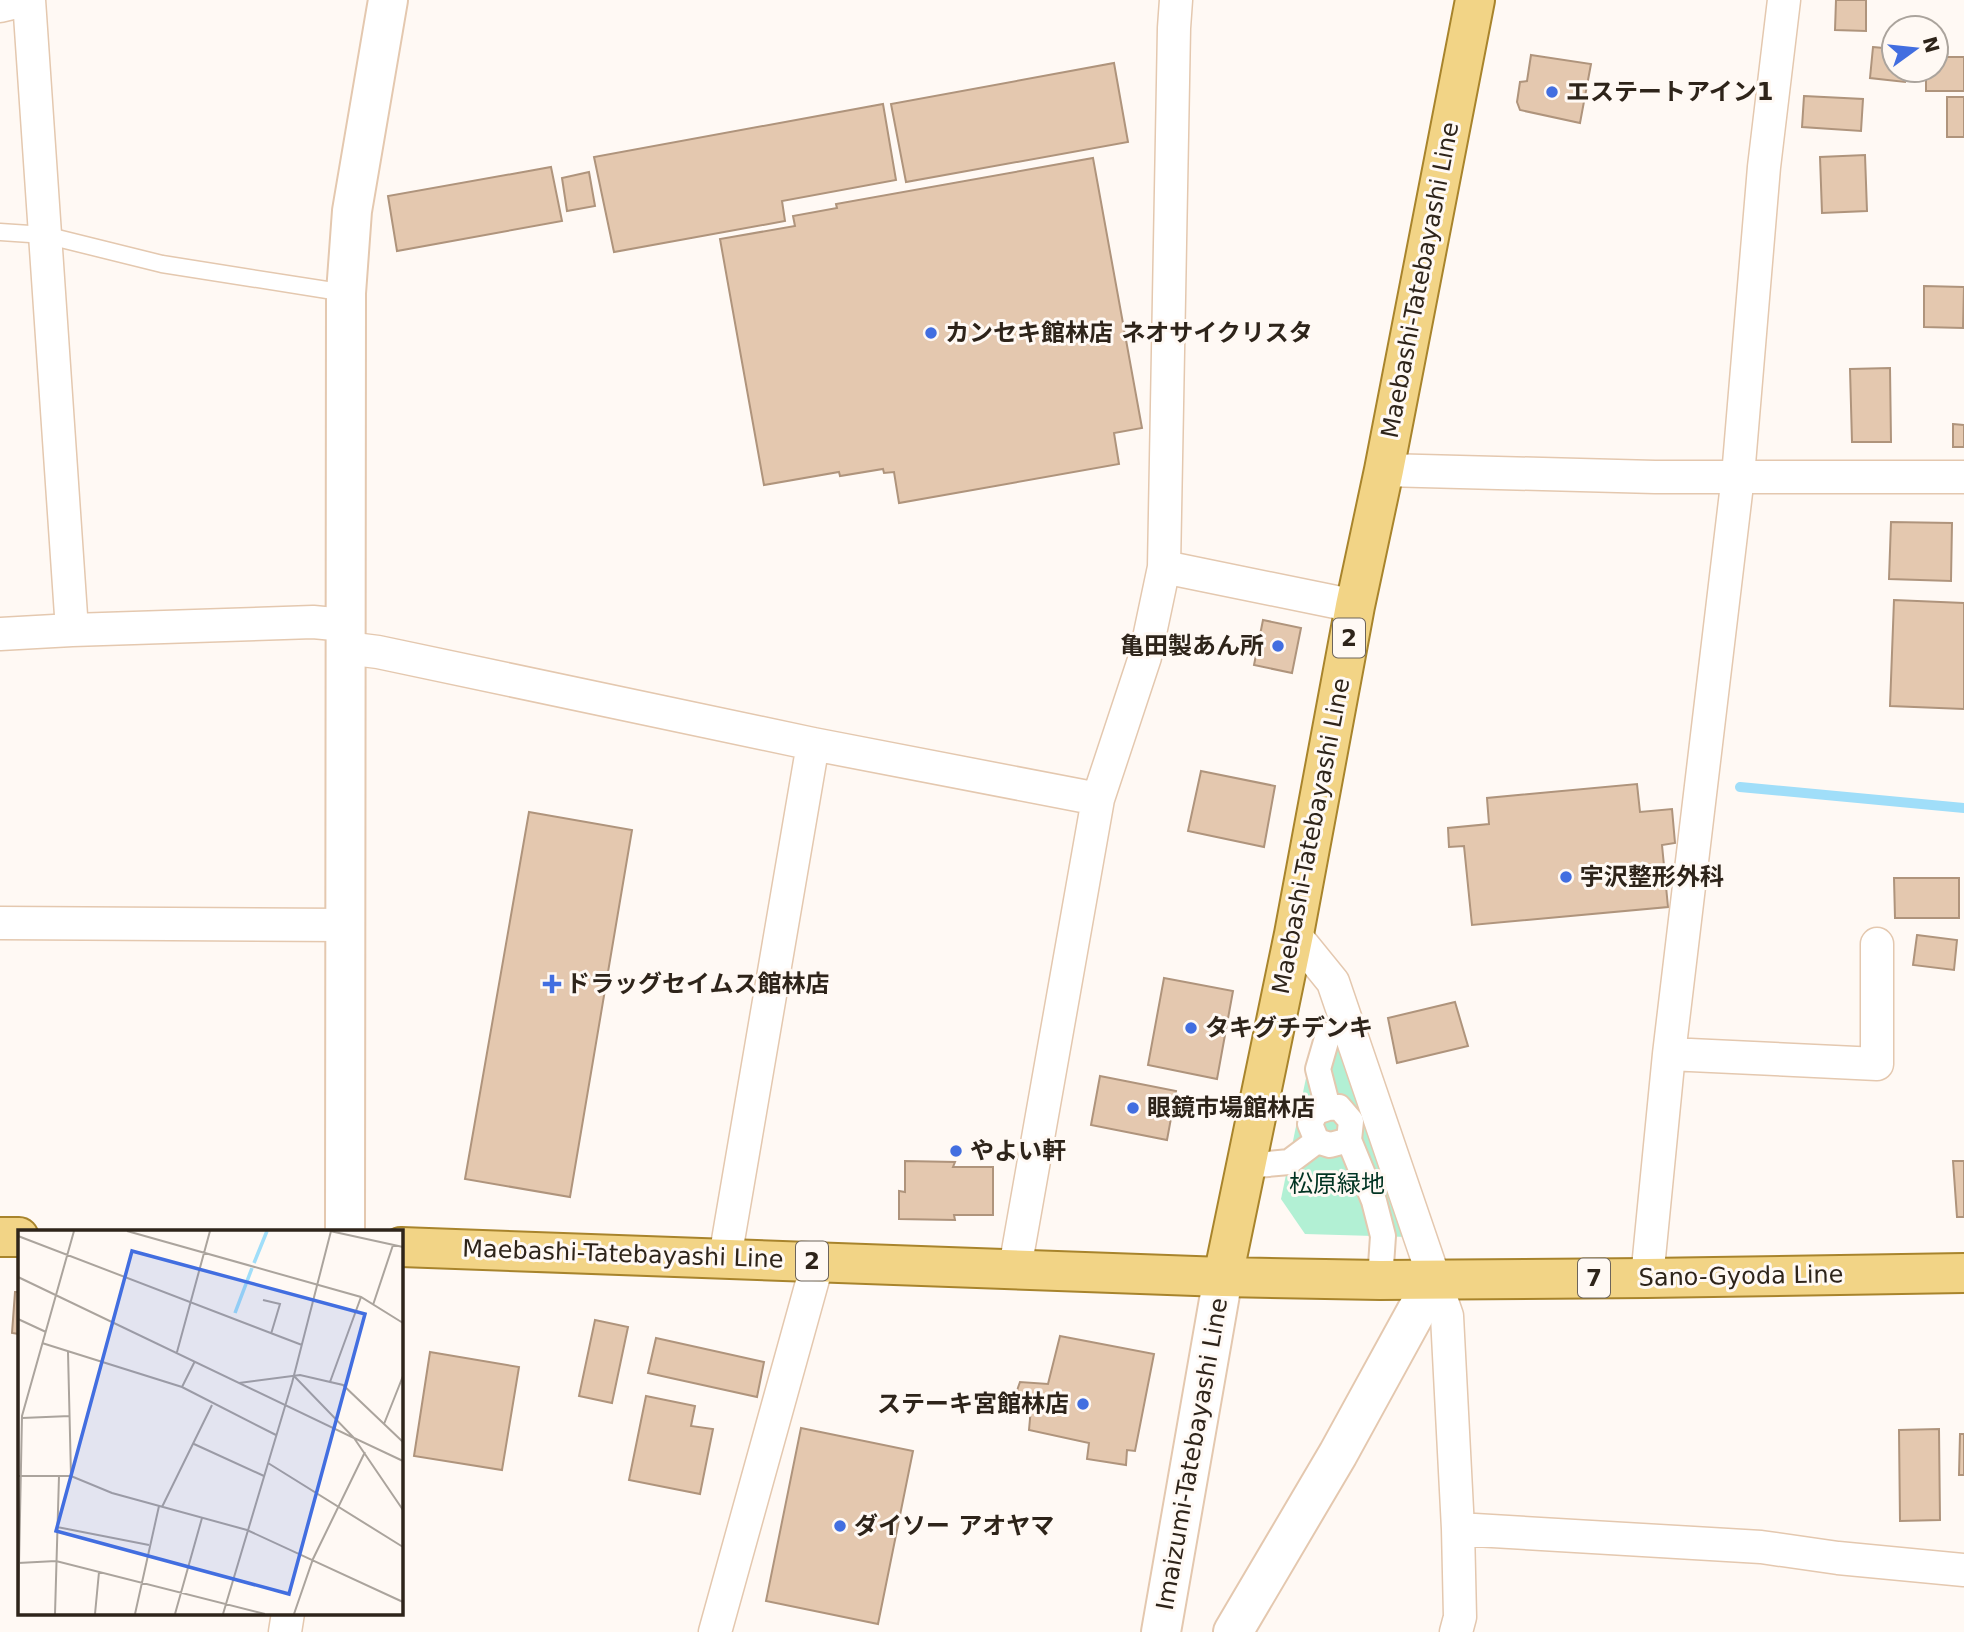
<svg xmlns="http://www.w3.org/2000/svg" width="1964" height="1632" viewBox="0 0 1964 1632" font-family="'DejaVu Sans','Noto Sans JP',sans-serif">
  <rect width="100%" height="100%" fill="#fff9f4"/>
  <path fill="#b2f0d4" d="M1319,1015L1337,1019L1408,1237L1305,1234L1281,1199Z"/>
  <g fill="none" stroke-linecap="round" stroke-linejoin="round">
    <path stroke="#a0def9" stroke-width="10" d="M1740,787L1964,808"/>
  </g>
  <path fill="#e4c8af" stroke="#af947c" stroke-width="2" d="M1836,0H1866V31L1835,30Z
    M1873,47L1894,49V70H1906L1905,82L1870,78Z
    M1531,55L1591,64L1580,123L1520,110L1517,102L1520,82L1527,81Z
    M1936,57H1964V91H1926V70H1936Z
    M1114,63L1128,142L906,182L891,104Z
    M1804,96L1863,99L1861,131L1802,127Z
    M1947,97H1964V137H1947Z
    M883,104L896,180L782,201L785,221L614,252L594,157Z
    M1865,155L1867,211L1822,213L1820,157Z
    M1093,158L1142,428L1114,433L1119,464L899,503L894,472L884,473L883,469L840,476L839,472L764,485L720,239L795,226L793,216L837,208L836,204Z
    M551,167L562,221L397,251L388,196Z
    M589,172L595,206L567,211L562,178Z
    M1924,286L1964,287L1963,328L1924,327Z
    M1890,368L1891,442H1852L1850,369Z
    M1953,424L1964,425V447H1953Z
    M1891,522L1952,523L1951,581L1889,579Z
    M1894,600L1964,603V709L1890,706Z
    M1263,620L1301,628L1292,673L1254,665Z
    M1201,771L1275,786L1264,847L1188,831Z
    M1637,784L1640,812L1672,809L1675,843L1662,845L1668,907L1472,925L1464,846L1449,847L1448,828L1489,824L1487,798Z
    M529,812L632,830L570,1197L465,1179Z
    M1894,878H1959V918H1895Z
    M1917,935L1957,940L1954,970L1913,965Z
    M1164,978L1233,991L1217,1079L1148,1065Z
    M1455,1002L1468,1046L1397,1063L1388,1018Z
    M1100,1076L1176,1091L1167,1140L1091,1125Z
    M905,1161L955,1162L953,1167H993V1215H954L955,1220L899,1219V1191L905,1192Z
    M1953,1161H1964V1217H1957Z
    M15,1292H19V1334L12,1333Z
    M595,1320L628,1327L612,1403L579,1396Z
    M1060,1336L1154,1354L1135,1451L1127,1450L1126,1465L1087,1459L1089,1443L1029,1430L1031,1408L1014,1399L1020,1382L1048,1384Z
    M656,1338L764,1362L757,1397L648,1373Z
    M430,1352L519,1367L502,1470L414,1456Z
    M646,1396L695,1406L691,1426L713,1429L700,1494L629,1480Z
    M801,1428L913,1451L878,1624L766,1601Z
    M1939,1429L1940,1520L1900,1521L1899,1430Z
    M1960,1434H1964V1475H1959Z"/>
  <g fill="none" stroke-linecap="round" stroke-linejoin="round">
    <defs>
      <path id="service" d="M0,232L45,235L162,264L346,293"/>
      <path id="pedestrian" d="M1328,1108L1316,1112L1310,1124L1317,1141L1330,1145L1349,1140L1351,1121L1339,1107L1328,1108L1318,1069L1327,1038L1348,1021
        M1349,1140L1374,1201L1383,1236L1380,1280
        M1246,1166L1289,1162L1317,1141"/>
      <path id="minor" d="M29,0L72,630
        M0,6L25,0
        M1384,470L1655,477H1964
        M1164,567L1355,606
        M0,634L72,630L313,622L345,625
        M346,648L378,652L813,744L1098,799
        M0,923L345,925
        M1294,934L1333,982L1447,1316L1458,1529L1460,1617L1456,1632
        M1669,1054L1877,1064V944
        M725,1258L813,744
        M1015,1268L1098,799L1145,657L1164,567L1174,28L1176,0
        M1647,1278L1669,1054L1738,476L1764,167L1784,0
        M1458,1529L1761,1547L1838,1558L1964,1570
        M285,1632L288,1613
        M715,1632L818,1261"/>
      <path id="tertiary" d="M345,1231L346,293L352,211L388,0
        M1233,1632L1338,1454L1434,1279"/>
      <path id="secondary" d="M1161,1632L1223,1277"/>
      <path id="primary" d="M0,1237H19
        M401,1247L1223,1277L1380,1280L1647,1278L1964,1273
        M1223,1277L1294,934L1355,606L1384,470L1475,0"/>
    </defs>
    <use href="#service" stroke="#e4c8af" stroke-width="19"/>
    <use href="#pedestrian" stroke="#e4c8af" stroke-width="28"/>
    <use href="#minor" stroke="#e4c8af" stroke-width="35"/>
    <use href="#tertiary" stroke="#e4c8af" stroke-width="42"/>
    <use href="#secondary" stroke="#e4c8af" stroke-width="42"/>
    <use href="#primary" stroke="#a8842c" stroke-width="42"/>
    <use href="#service" stroke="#fff" stroke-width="16"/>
    <use href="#pedestrian" stroke="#fff" stroke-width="24"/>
    <use href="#minor" stroke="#fff" stroke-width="32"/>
    <use href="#tertiary" stroke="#fff" stroke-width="38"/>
    <use href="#secondary" stroke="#fff" stroke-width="38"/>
    <use href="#primary" stroke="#f2d486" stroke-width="38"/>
  </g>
  <g fill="#426ee0" stroke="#fff9f4" stroke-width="2.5">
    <circle cx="1552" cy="92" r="7"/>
    <circle cx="931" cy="333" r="7"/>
    <circle cx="1278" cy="646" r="7"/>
    <circle cx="1566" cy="877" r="7"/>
    <path d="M548.5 973.5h7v7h7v7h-7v7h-7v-7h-7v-7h7z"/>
    <circle cx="1191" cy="1028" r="7"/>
    <circle cx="1133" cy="1108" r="7"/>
    <circle cx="956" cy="1151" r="7"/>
    <circle cx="1083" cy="1404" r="7"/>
    <circle cx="840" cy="1526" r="7"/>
  </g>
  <g text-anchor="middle" stroke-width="6" stroke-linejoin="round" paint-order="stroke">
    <g fill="#fff9f4" stroke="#6d645b" stroke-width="2">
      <rect x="1333" y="618.5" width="32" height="39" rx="5"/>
      <rect x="796" y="1241.5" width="32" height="39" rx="5"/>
      <rect x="1578" y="1258.5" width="32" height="39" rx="5"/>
    </g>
    <g font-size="23" font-weight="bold" fill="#2e241a">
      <text x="1349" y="646">2</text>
      <text x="812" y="1269">2</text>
      <text x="1594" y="1286">7</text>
    </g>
    <g font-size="24" font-weight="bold" fill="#2e241a" stroke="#fff9f4" text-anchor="start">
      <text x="1566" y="100">エステートアイン1</text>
      <text x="945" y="341">カンセキ館林店 ネオサイクリスタ</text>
      <text x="1264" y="654" text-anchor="end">亀田製あん所</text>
      <text x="1580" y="885">宇沢整形外科</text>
      <text x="566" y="992">ドラッグセイムス館林店</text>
      <text x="1205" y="1036">タキグチデンキ</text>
      <text x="1147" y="1116">眼鏡市場館林店</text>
      <text x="970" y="1159">やよい軒</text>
      <text x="1069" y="1412" text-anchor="end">ステーキ宮館林店</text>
      <text x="854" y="1534">ダイソー アオヤマ</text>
    </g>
    <g font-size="24" fill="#2e241a" stroke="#fff9f4">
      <text transform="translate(1420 280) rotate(-79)" y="8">Maebashi-Tatebayashi Line</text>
      <text transform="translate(1311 836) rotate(-79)" y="8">Maebashi-Tatebayashi Line</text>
      <text transform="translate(623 1254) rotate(2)" y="8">Maebashi-Tatebayashi Line</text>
      <text transform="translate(1741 1276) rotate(-1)" y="8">Sano-Gyoda Line</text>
      <text transform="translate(1192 1454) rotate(-80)" y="8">Imaizumi-Tatebayashi Line</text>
    </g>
    <g font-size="24" fill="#032" stroke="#fff9f4">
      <text x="1337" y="1192">松原緑地</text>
    </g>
  </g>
  <g transform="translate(18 1230)">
    <rect width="385" height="385" fill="#fff9f4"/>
    <path fill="none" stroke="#a0def9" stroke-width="3.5" d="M236,33L249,1M217,83L234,38"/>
    <path fill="none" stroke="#aba49d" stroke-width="2" d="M109,1L343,67L385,93M312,1L385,17M0,6L284,115M0,47L336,208L385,280M245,70L262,74L253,104M355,75L375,15M0,89L28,102M24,113L164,157L258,205M50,122L53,246M159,122L192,1M276,146L336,208L385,231M312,152L343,67M221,153L282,145L325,155L385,212M164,157L177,131M4,188L52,186M366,194L385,146M176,214L246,246M250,233L385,317M0,246H53L94,263L229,300L385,372M144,277L194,175M39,297L131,315M0,333L38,331L247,384M0,384L4,186L56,1M37,384L41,246M77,384L81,342M117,384L141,276M157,384L184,288M205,384L274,153L313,1M276,384L295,329L347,222"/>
    <path fill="#426ee0" fill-opacity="0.15" stroke="#426ee0" stroke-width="3.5" d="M114,21L347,84L271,364L38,301Z"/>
    <rect width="385" height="385" fill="none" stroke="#2e241a" stroke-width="3.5"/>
  </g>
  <g transform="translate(1915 49) rotate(75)"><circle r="33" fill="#fff9f4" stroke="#aba49d" stroke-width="2"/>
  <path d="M0-5L12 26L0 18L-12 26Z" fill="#426ee0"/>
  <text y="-10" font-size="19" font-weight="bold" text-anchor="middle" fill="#2e241a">N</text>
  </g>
</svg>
